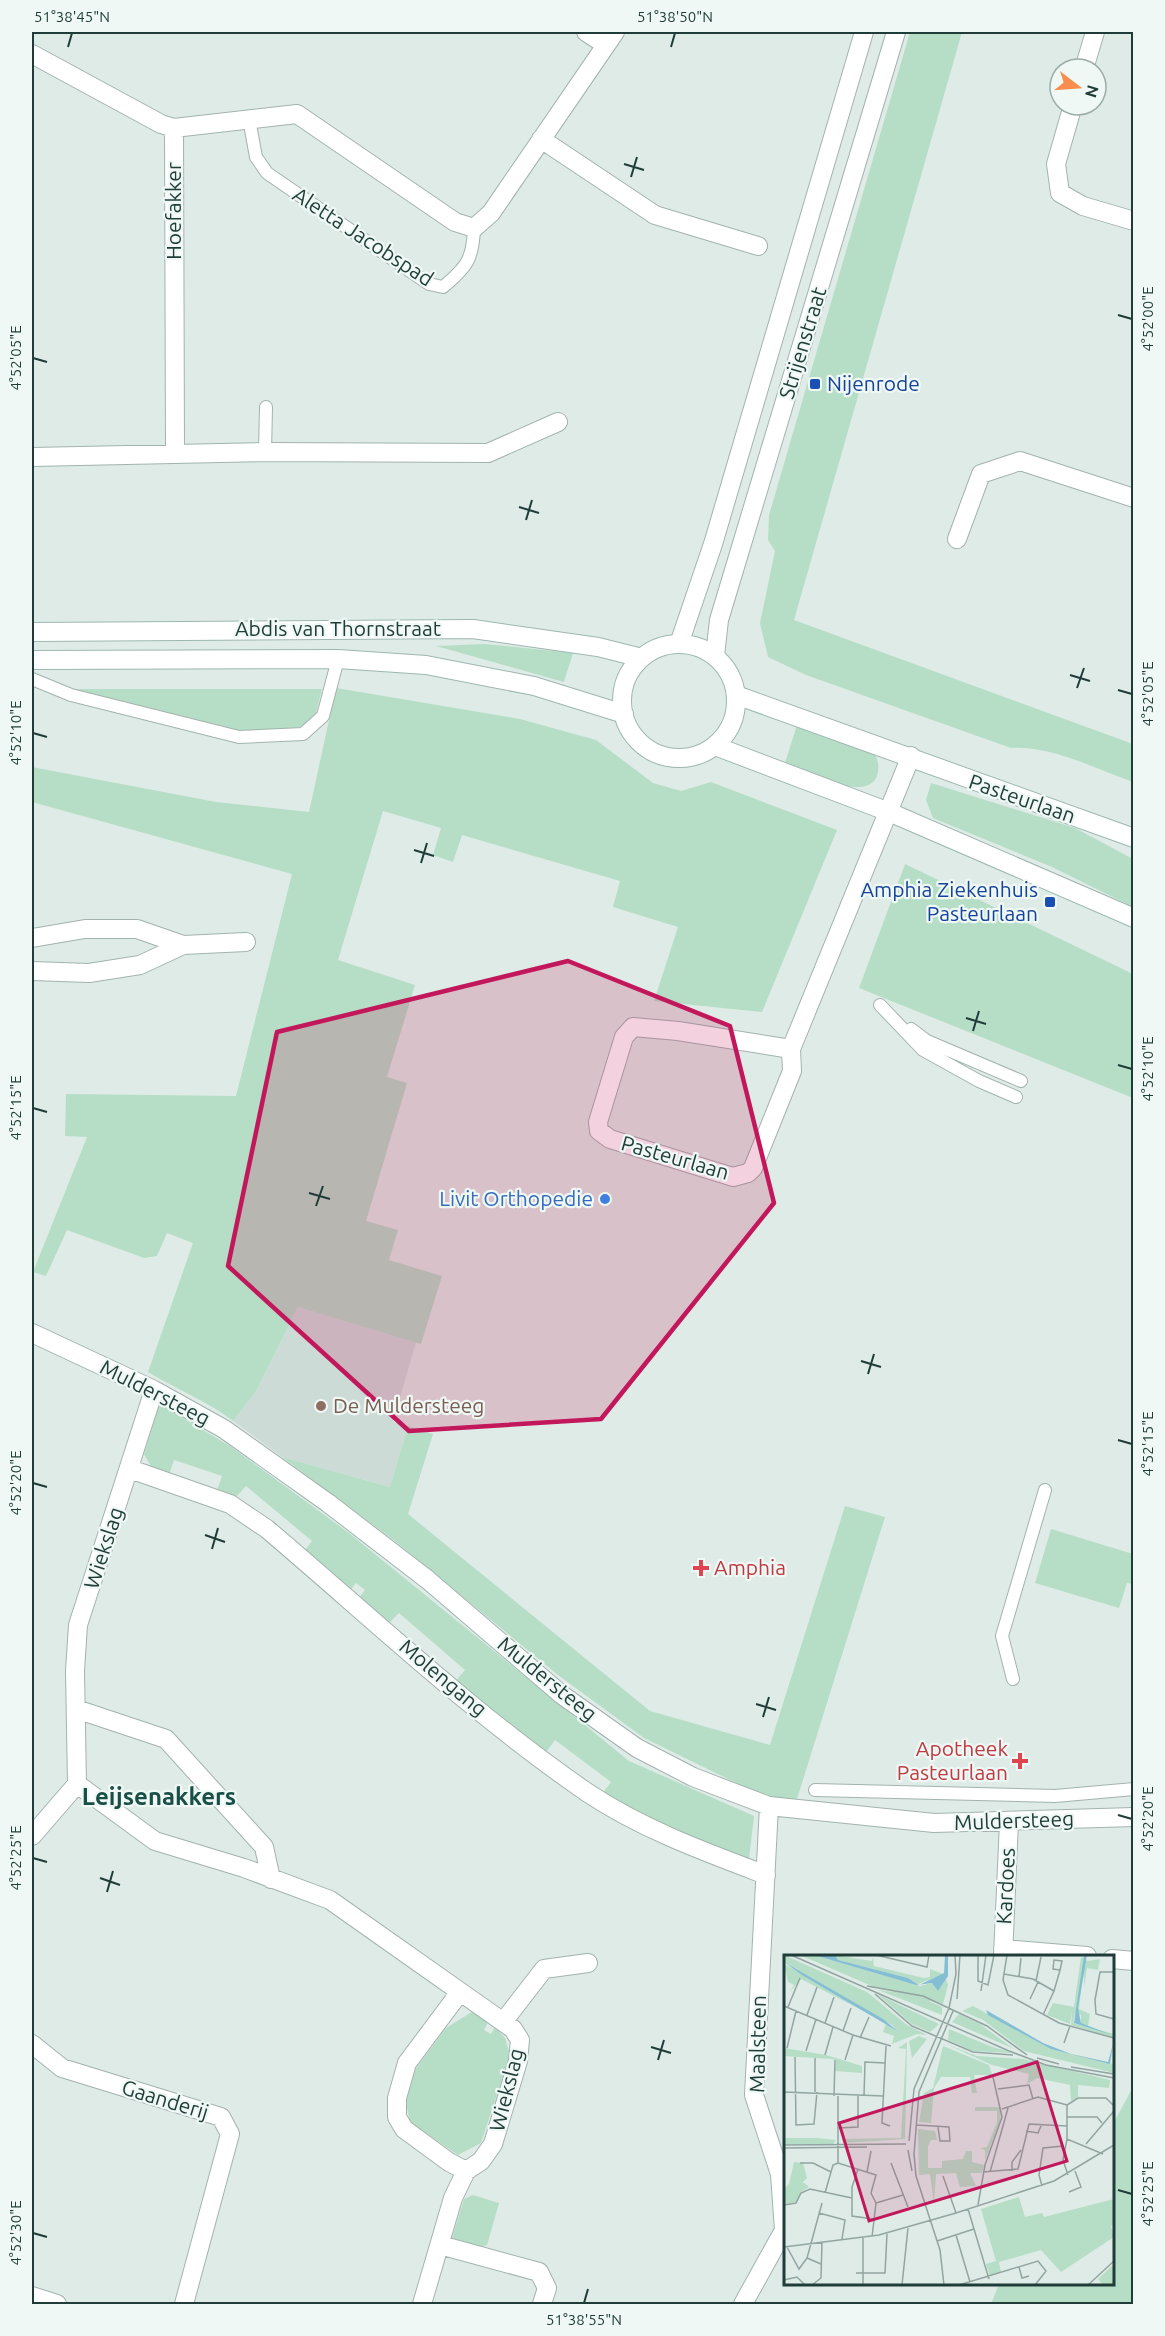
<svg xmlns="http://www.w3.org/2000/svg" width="1165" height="2336" viewBox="0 0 1165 2336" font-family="Ubuntu,sans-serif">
  <rect width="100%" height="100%" fill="#dfebe7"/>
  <path fill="#cddbd6" d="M298,1307L416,1342L393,1422L408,1426L390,1487L282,1457L233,1421L256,1391Z"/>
  <path fill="#b6dec6" d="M910,32H962L794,620L1133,744V782C1094,768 1052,746 1011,748L806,675L768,657L760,623L775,551L768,540L769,515Z
    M485,644L573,653L564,682L436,646Z
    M336,688L520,719L596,740L653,783L681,791L711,782L837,830L762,1012L654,1001L678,927L613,907L620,881L462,835L453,862L433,855L441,828L383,811L338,960L415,985L387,1077L407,1083L366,1221L398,1230L389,1260L442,1276L421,1344L298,1307L256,1391L233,1421C207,1401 176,1389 148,1372L193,1243L167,1233L157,1256L144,1258L67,1230L46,1276L33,1272L87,1137L65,1136L66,1094L236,1096L292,874L32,802V767L216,802L309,812Z
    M75,689H322L316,713L302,727L240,732L76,692Z
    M798,722C812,727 865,742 872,750C878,757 880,767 877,776C866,804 805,771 785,763Z
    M931,783L1075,828L1133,859V907L1052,867L933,818L926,800Z
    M905,864L1133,974V1098L859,988Z
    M159,1404L230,1446L349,1533L629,1761L754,1816L749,1859L722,1853L602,1794L611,1782L555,1740L546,1752L455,1682L465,1670L399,1613L388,1624L358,1599L365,1590L356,1583L349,1592L303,1553L312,1541L246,1486L236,1497L217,1491L222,1476L174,1460L169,1475L153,1470L144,1454Z
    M408,1426L433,1434L408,1514L650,1711L770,1745L845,1506L885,1517L797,1799L765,1797L644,1738L558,1675L396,1542L282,1457L390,1487Z
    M1051,1529L1133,1554V1584L1127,1583L1119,1608L1035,1583Z
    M475,2010L488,2022L484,2030L491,2034L495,2027L505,2038L510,2055L481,2143L458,2155L410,2122L406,2103L414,2071L446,2028Z
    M1133,2087V2304H991L999,2284H1112L1113,2124Z
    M473,2195L499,2203L487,2245L480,2247L452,2238L464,2199Z"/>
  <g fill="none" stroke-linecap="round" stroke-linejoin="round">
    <defs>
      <path id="service" d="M249,119L256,157L267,173L429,284L443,287C467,267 473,259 474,228
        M265,452L266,407
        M32,679L71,695L239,737L303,734L323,716L338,659
        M880,1005L923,1050L979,1081L1016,1097
        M911,1029L927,1041L1021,1081
        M1013,1679L1002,1636L1045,1490
        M815,1790L1055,1796L1134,1789"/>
      <path id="minor" d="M586,32L606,45
        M32,54L161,124L174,128L297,114L455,222L474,228L491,213L615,32
        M1084,69L1095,32
        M1073,105L1056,164L1060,193L1083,206L1134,221
        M174,128L175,454
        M541,139L655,215L758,246
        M32,457L265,452L488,453L558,422
        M957,539L981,474L1020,461L1134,498
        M32,938L85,929H137L183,945L246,942
        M32,971L89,973L140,965L183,945
        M791,1049L678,1031L633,1027L624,1037L598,1122L599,1131L610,1139L733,1177L748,1173L753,1168L792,1071L791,1049L911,756
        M32,1333L154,1390L224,1429L328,1503L428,1580L562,1695L637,1748L693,1777L769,1806L934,1823L1134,1817
        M154,1390L78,1625L75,1671L77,1784L155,1841L244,1868L330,1900L513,2029L520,2040L518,2061L493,2144L481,2161L466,2171L453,2198L422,2304
        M130,1469L230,1504L267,1529C372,1618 474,1715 588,1793C642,1829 705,1852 766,1875
        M76,1709L166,1739L264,1847L271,1879
        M32,1836L77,1784
        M1003,1949L1087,1956
        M1003,1956L1009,1822
        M1112,1959L1134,1961
        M460,1992L407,2063L397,2098V2117L404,2129L449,2162L466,2171
        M503,2022L544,1969L588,1963
        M32,2044L62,2068L221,2117L230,2134L184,2304
        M440,2245L539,2272L547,2288L542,2304
        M32,2296L57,2304
        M743,2304L784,2230L780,2174L754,2095L769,1806"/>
      <path id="tertiary" d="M679,644L713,544L864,32
        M715,656L719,620L896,32"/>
      <path id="secondary" d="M32,632L473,629L598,647L642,658
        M622 701a57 57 0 1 1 114 0a57 57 0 1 1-114 0Z
        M32,660L338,659L426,665L534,686L624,714
        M736,695L1134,838
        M715,746L889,812L1134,918"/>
    </defs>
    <use href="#service" stroke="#a2b3af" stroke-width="14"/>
    <use href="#minor" stroke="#a2b3af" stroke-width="20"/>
    <use href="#tertiary" stroke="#a2b3af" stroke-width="20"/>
    <use href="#secondary" stroke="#9db7b1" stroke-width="20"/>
    <use href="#service" stroke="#fff" stroke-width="12"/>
    <use href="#minor" stroke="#fff" stroke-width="18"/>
    <use href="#tertiary" stroke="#fff" stroke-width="18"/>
    <use href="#secondary" stroke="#fff" stroke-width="18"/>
  </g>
  <path fill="#c2185b" fill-opacity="0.2" stroke="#c2185b" stroke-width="4.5" stroke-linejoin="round" d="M568,961L730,1026L774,1203L601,1419L409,1431L228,1266L277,1032Z"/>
  <path fill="none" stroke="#1f3c38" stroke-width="2" d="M68,47L72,33M671,47L675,33M624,164L644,170M631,177L637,157M1118,315L1132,319M33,358L47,362M519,507L539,513M526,520L532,500M1070,675L1090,681M1077,688L1084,668M1118,690L1132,694M33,733L47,737M414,850L434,856M421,863L427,843M966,1018L986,1024M973,1031L979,1011M1118,1065L1132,1069M33,1108L47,1112M309,1193L330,1199M316,1206L323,1186M861,1361L881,1367M868,1374L874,1354M1118,1440L1132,1444M33,1483L47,1487M205,1535L225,1542M212,1549L218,1528M756,1704L776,1710M763,1717L769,1697M1118,1815L1132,1819M33,1858L47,1862M100,1878L120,1885M107,1892L113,1871M651,2047L671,2053M658,2060L664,2040M1118,2190L1132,2194M33,2233L47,2237M584,2303L588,2289"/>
  <g fill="#1a4fb4" stroke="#eff8f4" stroke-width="2">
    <rect x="809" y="378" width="12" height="12" rx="3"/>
    <rect x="1044" y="896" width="12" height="12" rx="3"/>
  </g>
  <circle fill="#3f7fe0" stroke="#eff8f4" stroke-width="2" cx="605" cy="1199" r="6"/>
  <circle fill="#8d6e63" stroke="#eff8f4" stroke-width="2" cx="321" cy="1406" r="6"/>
  <g fill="#e0444e" stroke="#eff8f4" stroke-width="2">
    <path d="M698 1559h6v6h6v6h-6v6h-6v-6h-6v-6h6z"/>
    <path d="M1017 1752h6v6h6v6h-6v6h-6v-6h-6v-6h6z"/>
  </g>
  <g text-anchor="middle" stroke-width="4.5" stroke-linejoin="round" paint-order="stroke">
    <g font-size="21" fill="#1f3c38" stroke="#eff8f4">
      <text transform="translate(174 211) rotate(-90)" y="7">Hoefakker</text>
      <text transform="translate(363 237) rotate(33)" y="7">Aletta Jacobspad</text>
      <text transform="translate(803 343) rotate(-73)" y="7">Strijenstraat</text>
      <text x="338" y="636">Abdis van Thornstraat</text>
      <text transform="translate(1022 799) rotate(19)" y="7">Pasteurlaan</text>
      <text transform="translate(675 1158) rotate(16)" y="7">Pasteurlaan</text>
      <text transform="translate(155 1393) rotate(27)" y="7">Muldersteeg</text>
      <text transform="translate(104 1548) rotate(-72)" y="7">Wiekslag</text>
      <text transform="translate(443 1678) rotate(40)" y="7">Molengang</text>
      <text transform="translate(547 1679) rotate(39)" y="7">Muldersteeg</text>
      <text transform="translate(1014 1821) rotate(-2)" y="7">Muldersteeg</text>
      <text transform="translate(1006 1886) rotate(-87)" y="7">Kardoes</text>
      <text transform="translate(758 2044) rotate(-89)" y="7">Maalsteen</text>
      <text transform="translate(507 2090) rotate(-76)" y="7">Wiekslag</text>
      <text transform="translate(165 2100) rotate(17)" y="7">Gaanderij</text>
    </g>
    <g font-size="21" fill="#164399" stroke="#eff8f4" text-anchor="start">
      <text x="827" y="391">Nijenrode</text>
      <text x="1038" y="897" text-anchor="end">Amphia Ziekenhuis<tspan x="1038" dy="24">Pasteurlaan</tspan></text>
    </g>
    <g font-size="21" fill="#366cbe" stroke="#eff8f4" text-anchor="end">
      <text x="593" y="1206">Livit Orthopedie</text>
    </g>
    <g font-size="21" fill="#785e54" stroke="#eff8f4" text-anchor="start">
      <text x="333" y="1413">De Muldersteeg</text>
    </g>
    <g font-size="21" fill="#be3a42" stroke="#eff8f4" text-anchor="start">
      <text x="714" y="1575">Amphia</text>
      <text x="1008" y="1756" text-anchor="end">Apotheek<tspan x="1008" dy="24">Pasteurlaan</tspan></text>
    </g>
    <g font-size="24" font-weight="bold" fill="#1a4f48" stroke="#eff8f4">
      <text x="159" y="1805">Leijsenakkers</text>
    </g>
  </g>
  <g transform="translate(784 1955)">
    <rect width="330" height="330" fill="#dfebe7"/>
    <path d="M0,0L83,37L123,70L143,80L133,79L108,89L110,81L99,77L102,68L115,77L108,70L0,7ZM16,0H30L136,31L148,28L154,36L162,24L164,30L159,49L90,32ZM51,0L88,6L89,2L90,11L140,23L146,22V14L159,19L134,29L124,23L54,5ZM297,2L304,6L316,4L314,15L303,13L300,32V8L295,54L306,59L304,71L297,69V60L291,58L289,68L330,79V83L287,70L288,57L286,69L263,60L269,48L290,52ZM0,9L21,20L97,65L17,24L6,37L10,30L4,27ZM94,35L132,40L158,52V60ZM93,39L155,69L153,71L146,77L128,69ZM189,51L267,94L329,109L330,118L240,96L199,65L178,56ZM175,59L196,69L230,94L168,67ZM165,74L206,91L228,98L189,96L164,85ZM135,81L143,84L128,103L125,86ZM123,87L121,184L59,188L58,184L117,183L122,94L114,93ZM162,89L193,101L239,104L326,125L325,133L294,130V142L287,146L286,130L253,123L243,129L245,119L208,110ZM159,91L205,110L208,120H190L193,138H188L186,122H157L150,133L147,168L135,167L140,138L149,133ZM0,93L42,100L78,111V118L51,116L52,105L47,104L0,101ZM191,152H217L216,167L201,205V195L196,193L203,192L213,167V156H191ZM134,174L151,176L153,185H147L144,191V213H158V206L179,204L182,196H188V207L200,210L198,218H186L192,231L176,232L172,218L152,219L150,249L146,219L135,220ZM0,183H32L52,185L49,189H0ZM10,207L19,208L23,223L19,227L25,232L17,237L13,247L0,249V234L5,229ZM235,242L241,262L258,258L260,262L330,244V269L327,271L330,282L277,317L257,295L215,307L217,317L206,321L202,309L212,306L197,254ZM330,309V330H319L314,324Z" fill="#b6dec6"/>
    <path d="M30,0H51L54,5L124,23L135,30L160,18L161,0H164V21L154,36L148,28L132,30ZM300,0H303L294,53L297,68L328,80L290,68ZM0,7L99,64L115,77L18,20ZM202,55L259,88L287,99L324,107L329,89L326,109L267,94L204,60Z" fill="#84bed4"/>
    <path fill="none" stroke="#92a5a1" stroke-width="1.5" d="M7,0L225,96L262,110L330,123M92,0L143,12L145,0M194,0V26L204,30L210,0M223,0L219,25L224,40L275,68L330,83M330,17H316L311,45L312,59L330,64M220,19L249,24L270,36L276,15L269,14L270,5L278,6L276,15M235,22L237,3M252,26L257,2M83,31L139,41L203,71L243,100M197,36L202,0M91,39L128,71L189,97L229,100M173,44L176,0M246,44L254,27M0,51L69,80L107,91M4,52L16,23M165,53L172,19L171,0M23,60L33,32M259,60L270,36M41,68L50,42M59,76L67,53M76,83L85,62M280,88L286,71M102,91L98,168L106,171M3,93L12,56M22,96L32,64M41,100L49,72M11,102L12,170L30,169L33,137M253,103L275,109M61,105L69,80M287,112L330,119M214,134L245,130L249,144M0,137L99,141M31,137V103M50,141L51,105M54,141V208L92,220L87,238L92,248M80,141L81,107L101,108M283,150L294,143H322L330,151M283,150V184M218,154L254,142L283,150M283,162H313L318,168M133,170L165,172L166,186H156L154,172M54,173L74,172V141M242,176L254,178L257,171M125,186L130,134L165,53M302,189L330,156M0,190L122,189M0,193L83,192M124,195L128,216M16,208H29L47,217M107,208L124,252M74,214L68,232V261L89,264M228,216V207L237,195M83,217L87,196M199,217L234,214L245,169L283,171M206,217L224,153M284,220L279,205L283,184L319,199M159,221L172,258M258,231L255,220L259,193L280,191M285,237L297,232L291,216M41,238L49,210L54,208M92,248L119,240M0,250L12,248L17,238L26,234L68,243M194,250L201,210L218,162L209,122M184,254L205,324M35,258L61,265L58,284M172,280L186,327M88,282L92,248M153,286L190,274M0,292L95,280L172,258L270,226L330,190M3,292L15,314L23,303M37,309L23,303L38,248M235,312L238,323L245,321M72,318H101L103,279M0,325L13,322L21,330M28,330L37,323L38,287M79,330V283M118,330L124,273M160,330L156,295L132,221L130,199L135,137L169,56M175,330L254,306L262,316L251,330M304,330L330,306"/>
    <path fill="#c2185b" fill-opacity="0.15" stroke="#c2185b" stroke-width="3" d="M253,107L283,206L85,266L55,168Z"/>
    <rect width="330" height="330" fill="none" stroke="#1f3c38" stroke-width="3"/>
  </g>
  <rect width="1165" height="2336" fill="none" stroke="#eff8f4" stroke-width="66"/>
  <g transform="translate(1078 87) rotate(107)"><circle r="28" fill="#eff8f4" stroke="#9cada9" stroke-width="1.5"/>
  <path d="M0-4.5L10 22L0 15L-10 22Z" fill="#f98d4f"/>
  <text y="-9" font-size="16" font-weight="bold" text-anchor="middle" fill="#1f3c38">N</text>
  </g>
  <rect x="33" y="33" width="1099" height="2270" fill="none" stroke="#1f3c38" stroke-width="2"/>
  <g font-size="15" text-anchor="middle" fill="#1f3c38">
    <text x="72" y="22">51°38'45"N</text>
    <text x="675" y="22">51°38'50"N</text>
    <text transform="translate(1148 319) rotate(-90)" y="5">4°52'00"E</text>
    <text transform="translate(16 358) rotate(-90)" y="5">4°52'05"E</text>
    <text transform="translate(1148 694) rotate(-90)" y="5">4°52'05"E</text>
    <text transform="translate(16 733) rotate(-90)" y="5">4°52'10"E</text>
    <text transform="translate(1148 1069) rotate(-90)" y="5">4°52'10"E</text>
    <text transform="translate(16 1108) rotate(-90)" y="5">4°52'15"E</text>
    <text transform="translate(1148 1444) rotate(-90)" y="5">4°52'15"E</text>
    <text transform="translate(16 1483) rotate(-90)" y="5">4°52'20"E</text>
    <text transform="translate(1148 1819) rotate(-90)" y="5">4°52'20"E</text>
    <text transform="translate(16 1858) rotate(-90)" y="5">4°52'25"E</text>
    <text transform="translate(1148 2194) rotate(-90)" y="5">4°52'25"E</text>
    <text transform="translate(16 2233) rotate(-90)" y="5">4°52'30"E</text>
    <text x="584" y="2325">51°38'55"N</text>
  </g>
</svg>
